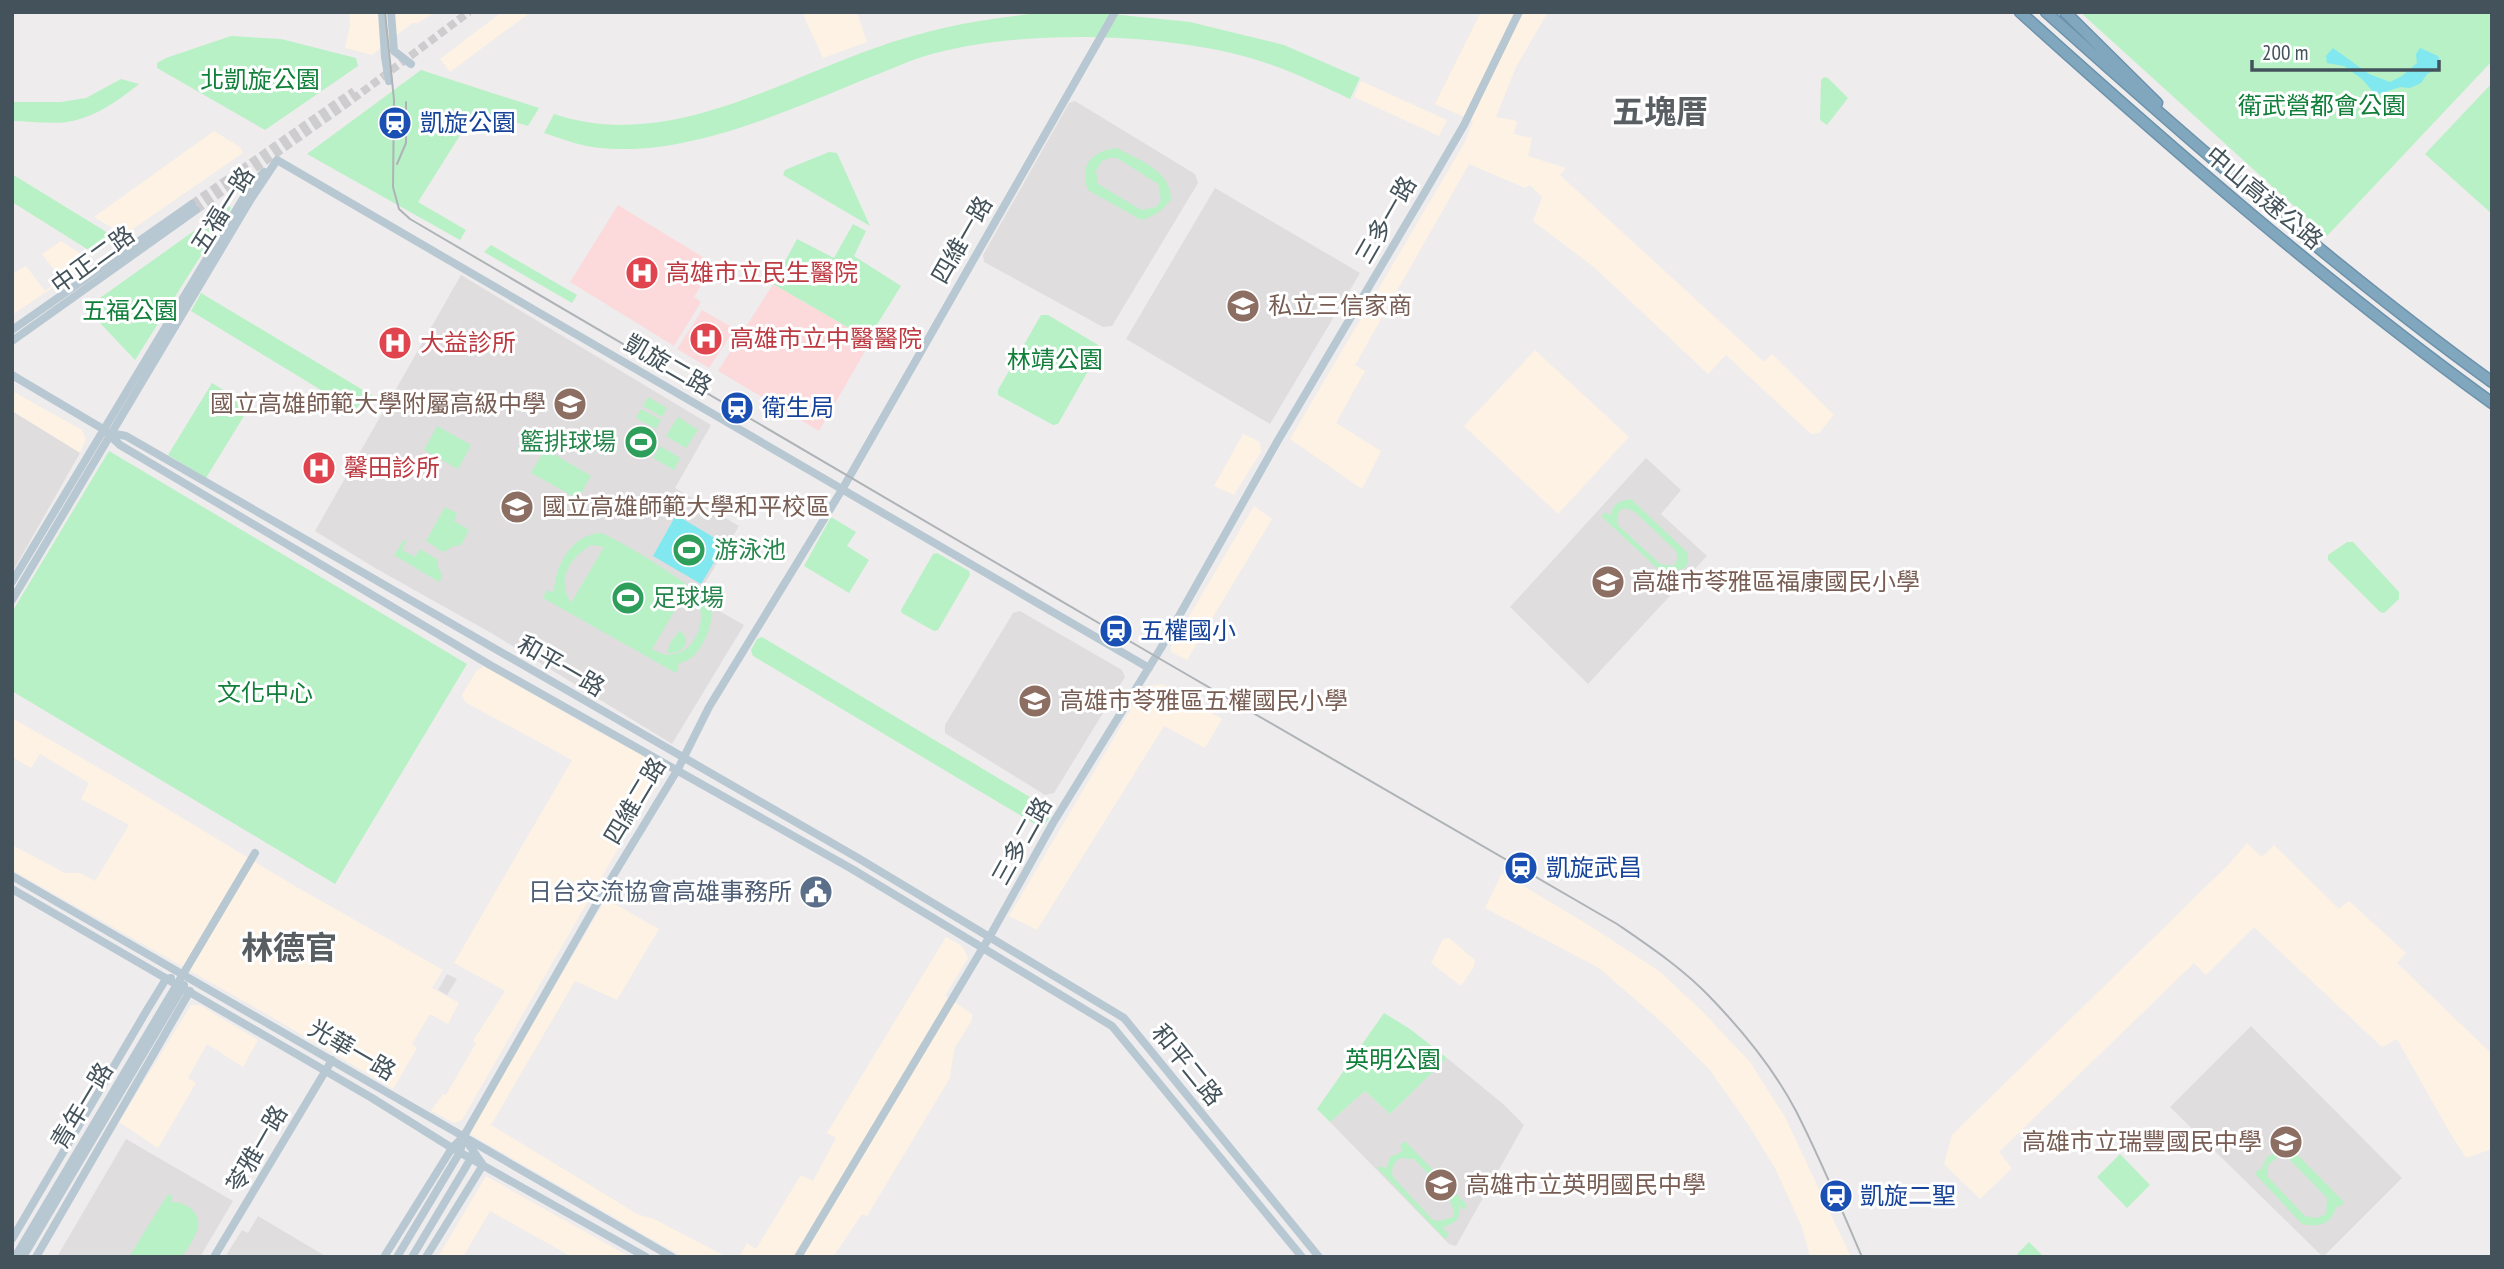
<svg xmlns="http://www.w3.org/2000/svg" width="2504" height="1269" viewBox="0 0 2504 1269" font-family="'PT Sans Narrow','Noto Sans TC',sans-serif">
  <rect width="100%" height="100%" fill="#efeced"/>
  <path fill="#fdf2e3" d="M349,12H436L418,23H412L372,55L345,48L350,26Z
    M502,12H531L450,72L440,59Z
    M802,12H857L867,42L823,58Z
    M1481,12H1548L1516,67L1496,117L1517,121L1514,134L1532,138L1528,156L1566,168L1560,175L1764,362L1772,354L1834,415L1819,433L1811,434L1726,355L1708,374L1595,268L1533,221L1542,197L1530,185L1525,188L1469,164L1355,365L1365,371L1336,423L1381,451L1362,489L1290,439L1465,142L1473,121L1435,104Z
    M1361,81L1447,120L1439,136L1354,97Z
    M214,131L240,147L243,153L124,235L94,217Z
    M61,241L92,261L12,315V274L26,266L45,291L61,279L42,254Z
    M1535,350L1629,437L1558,514L1464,426Z
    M12,391L82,430L86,439L80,453L12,411Z
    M1243,434L1260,442L1261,452L1234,495L1214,486Z
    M1254,506L1272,519L1187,660L1171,652V647Z
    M484,666L595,730L656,762L660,776L462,1120L454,1123L431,1111L443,1094L446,1095L476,1043L473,1041L505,991L454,963L572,760L465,702L462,695L477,670Z
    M1162,684L1222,719L1205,748L1164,726L1037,930L1009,916L1144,687Z
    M12,718L113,776L293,885L443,970L432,988L459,1003L448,1024L430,1014L412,1044L417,1048L393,1089L270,1016L12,870V845L65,873H80L95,881L129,825L81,799L89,783L40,754L31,768L12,757Z
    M2247,843L2262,857L2274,845L2339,909L2349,901L2406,953L2397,963L2492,1054V1149L2466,1158L2450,1133L2397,1039L2382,1047L2254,927L2206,975L2194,963L1999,1152L2012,1168L1980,1199L1944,1164L1952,1135L2231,862Z
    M1502,873L1595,929L1659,971L1701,1010L1750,1062L1785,1117L1851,1257H1810L1802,1227L1775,1168L1748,1124L1709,1069L1666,1026L1599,968L1485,908Z
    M606,899L659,929L617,1000L575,981L491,1125L639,1215L652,1218L727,1257H683L470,1134L472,1126Z
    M946,937L962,946L968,958L945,996L972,1014V1020L954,1049L950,1078L867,1216L862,1214L833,1257H739L747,1243L756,1249L801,1175L813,1181L836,1138L827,1133Z
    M1449,938L1475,960L1474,967L1461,986L1431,963L1443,939Z
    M191,1005H200L258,1040L243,1067L207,1044L188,1078L196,1083L158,1148L119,1122Z
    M486,1176L630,1257H572L490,1211L463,1257H438Z"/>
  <path fill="#e0dddf" d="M1075,101L1195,174L1198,183L1112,326L1103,327L984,262L983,255L1069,103Z
    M1215,188L1360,273L1270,424L1126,339Z
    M461,275L711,425L675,488L739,526L701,590L712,607L744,625L672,744L493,634L375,568L315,531Z
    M12,411L80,453L12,573Z
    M1646,458L1681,490L1661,514L1707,556L1588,684L1510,607Z
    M1020,611L1122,670L1125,677L1054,793L1045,795L945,733V725L1013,613Z
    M447,974L457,979L447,995L438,990Z
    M2251,1026L2402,1178L2323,1257L2170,1107Z
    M1447,1058L1503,1104L1524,1125L1456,1246L1449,1244L1330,1122L1365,1091L1390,1114Z
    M126,1139L233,1201L200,1257H57Z
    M258,1216L327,1257H225L242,1230L248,1233Z"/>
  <path fill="#fcdadb" d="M618,205L714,264L694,297L701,302L674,346L570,282Z
    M773,284L871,341L819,431L718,371Z
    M702,310L735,329L709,368L677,349Z"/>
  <path fill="#b7f1c5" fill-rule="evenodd" d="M2080,12H2492V61L2327,236Z
    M1041,13L1111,14L1190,22L1284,45L1360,78L1350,99C1320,85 1289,70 1257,60C1166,32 1014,28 922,57C906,62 889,70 873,76C791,109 690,157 600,148C580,146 562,139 544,133L554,114C666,151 772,84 875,48C931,28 981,19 1041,13Z
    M231,36L281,39L356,58L358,66L265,130L157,68V63L166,58Z
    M421,70L539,108L528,126L476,110L418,202L466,230L460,240L307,154Z
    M1824,77L1828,78L1848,98L1827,125L1820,120L1821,80Z
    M121,79L139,84C119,100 98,115 73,121C54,125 31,121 12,121V102H61L86,98Z
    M2492,83V214L2425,154Z
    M1117,148C1138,160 1171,170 1171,199C1163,210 1155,216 1141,220L1088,190C1078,166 1093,150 1117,148ZM1109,158H1117L1158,184L1161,200L1156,207L1141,210L1098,184L1096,171L1102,161Z
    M829,152L837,153L870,226L783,175L785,170Z
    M12,174L116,238L95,254L12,202Z
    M229,206L231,208L135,360L86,308Z
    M853,224L866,231L854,256L901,286L868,339L773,284L797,239L834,258Z
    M491,245L577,295L572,303L484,252Z
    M201,293L373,396L362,415L191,311Z
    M1041,315H1048L1098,345L1100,350L1058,424L1053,425L998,395V390Z
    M212,383L250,406L206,478L168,455Z
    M648,397L667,408L662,417L643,406Z
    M641,409L661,420L656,429L636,418Z
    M678,417L698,430L686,448L666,436Z
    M437,426L471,445L458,469L424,450Z
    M633,430L655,442L649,454L627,442Z
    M660,446L680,458L674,470L653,458Z
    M545,449L591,476L578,499L531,473Z
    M109,451L467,664L335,884L12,691V612Z
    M1631,499L1687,552C1692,569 1682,570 1668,572L1677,581L1674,584L1601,516L1606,512L1610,516C1613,504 1618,501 1631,499ZM1625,508L1635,512L1676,551C1678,557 1678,561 1673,566L1660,564L1617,524L1619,511Z
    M445,507L457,513L454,521L469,530L461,545L454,546L443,552L426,541Z
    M831,517L856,532L847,546L869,560L849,593L804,566Z
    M600,533C616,537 703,591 709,604C714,616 710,630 704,641C698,653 690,662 676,664L679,666L676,673L543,598L547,590L554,593C555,566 570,536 600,533ZM591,545L604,547L571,603C556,578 569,559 591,545ZM685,593L696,602L690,601L687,608L697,609L699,606L700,608C706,636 681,668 652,649Z
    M404,540H407L402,550L415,557L420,549L438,560V566L442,576L439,582L394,555Z
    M2347,542H2353L2399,592V599L2384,613L2380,612L2328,560V555Z
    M937,553L969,571L970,575L938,630L934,631L902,613L901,610L933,554Z
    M681,630L686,639C686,650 677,654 667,653L671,641Z
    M762,637L1050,809L1051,815L1044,826L1040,827L753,656L751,650L757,639Z
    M1384,1013L1410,1029L1447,1058L1390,1114L1365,1091L1330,1122L1317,1109Z
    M2279,1136L2344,1202L2338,1208L2336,1206C2333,1224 2318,1228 2302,1224L2255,1174L2259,1169L2261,1170L2267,1157L2281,1150L2273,1141ZM2278,1157L2289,1159L2327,1198L2326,1214L2316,1218L2305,1216L2268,1177V1165Z
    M1405,1141L1467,1205L1464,1210L1459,1205C1461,1219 1455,1224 1442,1227L1449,1234L1445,1239L1377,1168L1381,1166L1386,1169L1390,1157L1403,1151L1400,1146ZM1400,1158L1414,1159C1426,1173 1458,1198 1453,1217L1439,1221L1433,1220L1393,1177C1391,1169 1393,1163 1400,1158Z
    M2120,1154L2150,1185L2127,1208L2097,1177Z
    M168,1194L173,1197L170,1202C185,1201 204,1213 197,1231C194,1240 187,1249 182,1257H129Z
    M2029,1242L2044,1257L2019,1256L2017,1254Z"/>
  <path fill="#81e8f0" d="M2333,48L2369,74L2390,82L2402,76L2417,63L2416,54L2420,48L2438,56L2441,63L2437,69L2427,74L2421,83L2410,88L2400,87L2379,94L2374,93L2362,79L2344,66L2327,63L2326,56Z
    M676,515L725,544L701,584L653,556Z"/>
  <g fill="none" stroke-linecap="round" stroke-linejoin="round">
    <path stroke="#cdcdd0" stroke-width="8" stroke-dasharray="8 4" stroke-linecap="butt" d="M192,204L354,91
      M196,210L349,102L469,12"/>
    <defs>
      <path id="highway" d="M2020,12C2172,149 2326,283 2492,403
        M2046,12C2190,141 2336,269 2492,382
        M2065,12L2157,103"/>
    </defs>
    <use href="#highway" stroke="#6c92ab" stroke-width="13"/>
    <path stroke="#b8c8d2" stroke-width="8" d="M382,12L385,57L389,81
      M391,12L394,51L411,64
      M277,160L1149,668
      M12,330L192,204
      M12,341L196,210
      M12,375L103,429L120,445L490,665L852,869L1112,1026L1302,1257
      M110,433L126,436L858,858L1124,1018L1319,1257
      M12,582L250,187L264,172
      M12,600L251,199L277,160
      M12,876L672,1257
      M12,889L372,1098L452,1148L646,1257
      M12,1239L147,1010L166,979L171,978
      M15,1257L255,853
      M23,1257L184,985
      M36,1257L190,991
      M214,1257L332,1060
      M384,1257L452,1148L464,1136
      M397,1257L460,1152L464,1136L608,884L678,769L709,707L843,488L1115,12
      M412,1257L464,1170L471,1158L470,1156
      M426,1257L483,1165L465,1139
      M798,1257L990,936L1053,823L1161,648L1277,442L1425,192L1464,125L1519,12"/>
    <use href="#highway" stroke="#81a7bf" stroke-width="10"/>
    <path stroke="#aeb3b7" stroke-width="2" d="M385,12L394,100L393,187L399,209L410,219L1155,656L1617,924C1649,946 1682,968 1709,996C1742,1030 1774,1069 1796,1111C1820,1158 1841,1208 1862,1257
      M397,164L406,143V102"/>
  </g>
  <defs>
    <symbol id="station-disc" viewBox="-11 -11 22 22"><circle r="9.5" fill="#1a4fb4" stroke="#fff"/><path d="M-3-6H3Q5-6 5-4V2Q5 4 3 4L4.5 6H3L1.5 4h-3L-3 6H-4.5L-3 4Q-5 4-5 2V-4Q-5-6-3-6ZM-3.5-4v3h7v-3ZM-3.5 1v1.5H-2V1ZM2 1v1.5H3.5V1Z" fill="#fff"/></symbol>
    <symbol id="hospital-disc" viewBox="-11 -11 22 22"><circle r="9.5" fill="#e0444e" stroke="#fff"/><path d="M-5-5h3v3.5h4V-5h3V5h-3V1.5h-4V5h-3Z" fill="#fff"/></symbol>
    <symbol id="school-disc" viewBox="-11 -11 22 22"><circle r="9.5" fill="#8d6e63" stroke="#fff"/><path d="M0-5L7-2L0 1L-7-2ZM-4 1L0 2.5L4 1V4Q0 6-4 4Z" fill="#fff"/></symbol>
    <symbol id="stadium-disc" viewBox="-11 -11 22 22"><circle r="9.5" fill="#2e9e5b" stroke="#fff"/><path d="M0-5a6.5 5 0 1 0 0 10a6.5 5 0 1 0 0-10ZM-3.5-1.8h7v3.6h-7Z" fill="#fff"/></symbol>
    <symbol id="university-disc" viewBox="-11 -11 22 22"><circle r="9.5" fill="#8d6e63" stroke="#fff"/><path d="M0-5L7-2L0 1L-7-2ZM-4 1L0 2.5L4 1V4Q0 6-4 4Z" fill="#fff"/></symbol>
    <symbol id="civic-disc" viewBox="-11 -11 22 22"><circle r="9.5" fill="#5c6f8a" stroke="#fff"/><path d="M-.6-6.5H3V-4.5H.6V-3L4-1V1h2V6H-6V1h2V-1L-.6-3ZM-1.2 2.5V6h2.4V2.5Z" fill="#fff"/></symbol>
  </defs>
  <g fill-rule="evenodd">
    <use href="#station-disc" x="376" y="104" width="38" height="38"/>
    <use href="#hospital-disc" x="623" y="254" width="38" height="38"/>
    <use href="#school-disc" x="1224" y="287" width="38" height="38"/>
    <use href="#hospital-disc" x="687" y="320" width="38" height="38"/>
    <use href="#hospital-disc" x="376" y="324" width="38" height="38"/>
    <use href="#school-disc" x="551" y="385" width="38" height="38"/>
    <use href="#station-disc" x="718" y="389" width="38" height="38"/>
    <use href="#stadium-disc" x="622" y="423" width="38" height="38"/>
    <use href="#hospital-disc" x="300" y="449" width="38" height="38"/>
    <use href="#university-disc" x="498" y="488" width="38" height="38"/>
    <use href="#stadium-disc" x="670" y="531" width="38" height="38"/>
    <use href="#school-disc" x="1589" y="563" width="38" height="38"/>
    <use href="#stadium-disc" x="609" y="579" width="38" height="38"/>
    <use href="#station-disc" x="1097" y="612" width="38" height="38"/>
    <use href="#school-disc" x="1016" y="682" width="38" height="38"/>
    <use href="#station-disc" x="1502" y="849" width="38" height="38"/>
    <use href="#civic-disc" x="797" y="873" width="38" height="38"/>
    <use href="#school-disc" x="2267" y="1123" width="38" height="38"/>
    <use href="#school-disc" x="1422" y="1166" width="38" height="38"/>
    <use href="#station-disc" x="1817" y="1177" width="38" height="38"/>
  </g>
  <g text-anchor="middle" stroke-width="6" stroke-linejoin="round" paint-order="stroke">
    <g font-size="24" fill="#117f39" stroke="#fff">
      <text x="260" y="88">北凱旋公園</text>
      <text x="2322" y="114">衛武營都會公園</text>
      <text x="130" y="319">五福公園</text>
      <text x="1055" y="368">林靖公園</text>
      <text x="265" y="701">文化中心</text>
      <text x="1393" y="1068">英明公園</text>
    </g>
    <g font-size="24" fill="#164399" stroke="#fff" text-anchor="start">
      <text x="420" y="131">凱旋公園</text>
      <text x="762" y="416">衛生局</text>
      <text x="1140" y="639">五權國小</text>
      <text x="1546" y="876">凱旋武昌</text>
      <text x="1860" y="1204">凱旋二聖</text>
    </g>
    <g font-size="24" fill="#44535b" stroke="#fff">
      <text transform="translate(2264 198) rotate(40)" y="8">中山高速公路</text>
      <text transform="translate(223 210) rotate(-58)" y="8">五福一路</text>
      <text transform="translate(1386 220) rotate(-60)" y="8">三多一路</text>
      <text transform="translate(962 240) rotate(-60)" y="8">四維一路</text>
      <text transform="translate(93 260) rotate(-36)" y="8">中正二路</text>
      <text transform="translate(668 365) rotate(30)" y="8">凱旋二路</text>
      <text transform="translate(561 666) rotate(30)" y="8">和平一路</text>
      <text transform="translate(635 801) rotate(-59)" y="8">四維二路</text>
      <text transform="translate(1022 841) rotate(-61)" y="8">三多二路</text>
      <text transform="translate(352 1050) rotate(30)" y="8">光華一路</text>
      <text transform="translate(1187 1065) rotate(51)" y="8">和平二路</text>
      <text transform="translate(82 1106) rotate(-59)" y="8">青年一路</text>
      <text transform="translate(257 1149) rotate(-60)" y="8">苓雅一路</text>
    </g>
    <g font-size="24" fill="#be3a42" stroke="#fff" text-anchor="start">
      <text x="666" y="281">高雄市立民生醫院</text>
      <text x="730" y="347">高雄市立中醫醫院</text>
      <text x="420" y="351">大益診所</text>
      <text x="344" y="476">馨田診所</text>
    </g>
    <g font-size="24" fill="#785e54" stroke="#fff" text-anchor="start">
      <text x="1268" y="314">私立三信家商</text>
      <text x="546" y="412" text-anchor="end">國立高雄師範大學附屬高級中學</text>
      <text x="542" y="515">國立高雄師範大學和平校區</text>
      <text x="1632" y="590">高雄市苓雅區福康國民小學</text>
      <text x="1060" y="709">高雄市苓雅區五權國民小學</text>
      <text x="2262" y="1150" text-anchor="end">高雄市立瑞豐國民中學</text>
      <text x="1466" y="1193">高雄市立英明國民中學</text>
    </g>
    <g font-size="24" fill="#27864d" stroke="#fff" text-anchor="start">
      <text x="616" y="450" text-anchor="end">籃排球場</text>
      <text x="714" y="558">游泳池</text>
      <text x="652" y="606">足球場</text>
    </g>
    <g font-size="24" fill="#4e5e75" stroke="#fff" text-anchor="end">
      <text x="792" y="900">日台交流協會高雄事務所</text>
    </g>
    <g font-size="32" font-weight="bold" fill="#595e62" stroke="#fff">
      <text x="1660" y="123">五塊厝</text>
      <text x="289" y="959">林德官</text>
    </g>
  </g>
  <rect width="2504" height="1269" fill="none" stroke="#44535b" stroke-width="28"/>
  <path d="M2252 60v10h187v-10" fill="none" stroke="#44535b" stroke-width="3.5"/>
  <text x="2262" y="60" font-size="21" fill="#44535b" stroke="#ffffff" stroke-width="5" paint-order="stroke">200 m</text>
</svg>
